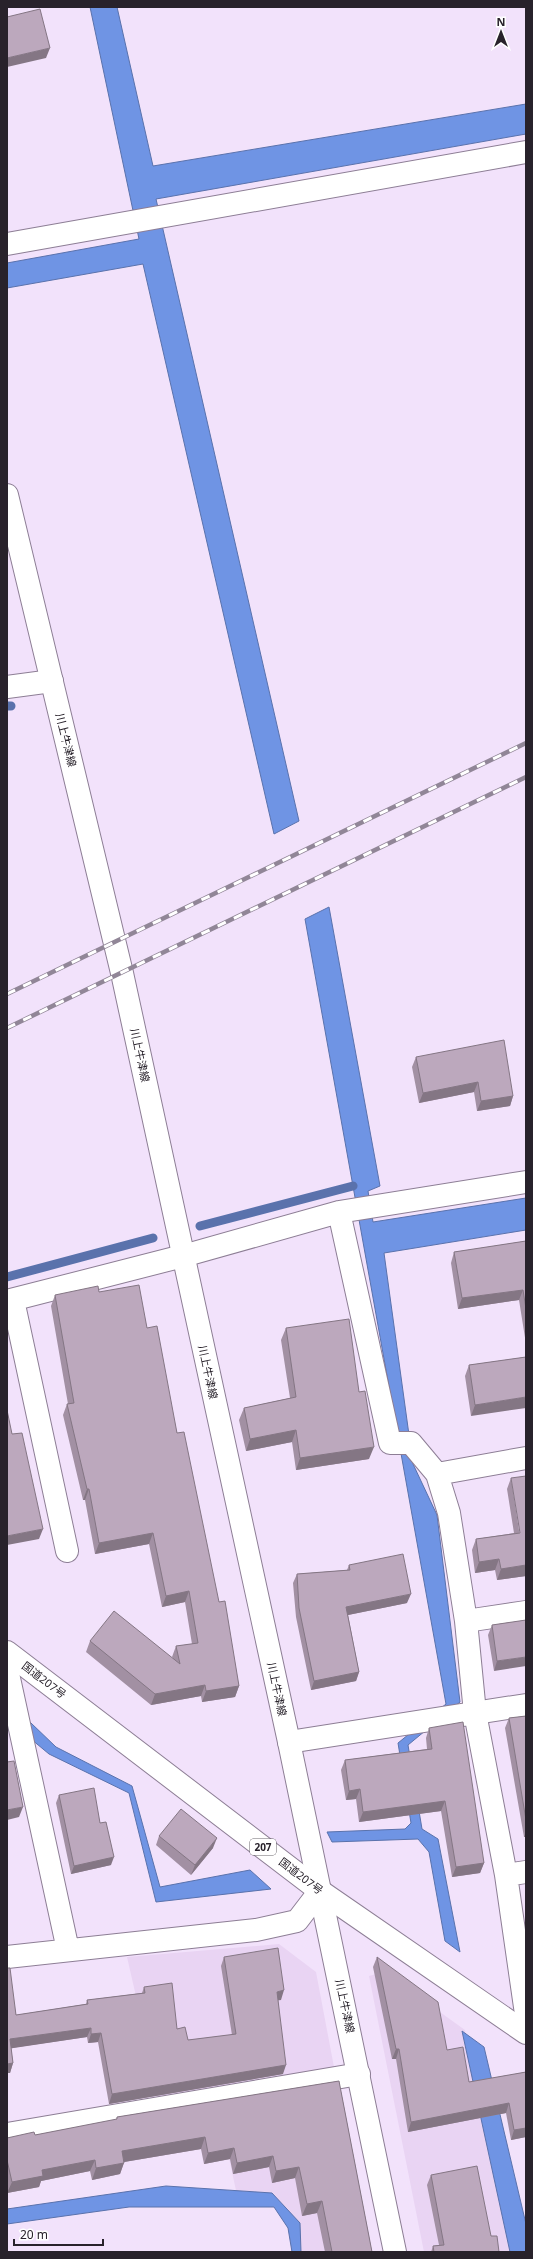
<svg xmlns="http://www.w3.org/2000/svg" width="533" height="2259" viewBox="0 0 533 2259" font-family="'Noto Sans','Noto Sans JP',sans-serif">
  <rect width="100%" height="100%" fill="#f2e2fb"/>
  <path fill="#e9d4f3" d="M279,1944L316,1972L369,2252H292L288,2228L274,2207L237,2195L215,2093L160,2101L127,1957Z
    M384,1972L465,2030L515,2252H424L369,1976Z"/>
  <path fill="#6f94e4" stroke="#5a72ac" d="M90,7H117L153,166L526,104V134L156,199L299,821L274,834L143,264L7,288V263L139,239Z
    M329,907L380,1186L368,1191L373,1222L526,1198V1230L384,1253L413,1464L437,1515L460,1702L408,1745L422,1829L438,1839L460,1952L445,1941L429,1852L418,1839L332,1842L327,1832L405,1829L411,1823L398,1743L446,1704L305,919Z
    M7,1700L56,1747L132,1786L160,1887L250,1870L271,1889L156,1902L129,1793L49,1754L7,1719Z
    M462,2031L484,2047L526,2224V2252H510Z
    M166,2186L272,2193L300,2223L301,2252H292L288,2228L274,2207H129L7,2224V2209Z"/>
  <g fill="none" stroke-linecap="round" stroke-linejoin="round">
    <path stroke="#5a72ac" stroke-width="9" d="M7,706H11
      M200,1226L353,1186
      M7,1277L153,1238"/>
    <defs>
      <path id="minor" d="M7,244L526,152
        M7,687L52,681
        M339,1212L390,1443H411L437,1474L449,1513L466,1621L475,1713L506,1875L526,2014
        M13,1300L67,1551
        M7,1301L183,1256L339,1212L526,1182
        M437,1474L526,1458
        M466,1621L526,1612
        M7,1669L68,1950
        M289,1742L526,1705
        M506,1875L526,1872
        M7,1957L256,1930L297,1921L320,1891
        M7,2134L359,2074"/>
      <path id="major" d="M7,495L122,973L289,1742L395,2252"/>
      <path id="highway" d="M7,1652L320,1891L526,2033"/>
    </defs>
    <use href="#minor" stroke="#8d7e95" stroke-width="24"/>
    <use href="#major" stroke="#8d7e95" stroke-width="24"/>
    <use href="#highway" stroke="#8d7e95" stroke-width="24"/>
    <use href="#minor" stroke="#fff" stroke-width="22"/>
    <use href="#major" stroke="#fff" stroke-width="22"/>
    <use href="#highway" stroke="#fff" stroke-width="22"/>
    <defs>
      <path id="rail" d="M7,994L526,743
        M7,1028L526,777"/>
    </defs>
    <use href="#rail" stroke="#918697" stroke-width="4.5"/>
    <use href="#rail" stroke="#fff" stroke-width="3" stroke-dasharray="9" stroke-linecap="butt"/>
  </g>
  <path fill="#a290a3" d="M416,1057L513,1096L510,1106L477,1111L474,1092L419,1103L412,1067Z
    M526,1241V1344L519,1300L458,1309L451,1263L454,1252Z
    M99,1292L147,1328L177,1433L239,1686L235,1697L202,1702L201,1696L151,1705L86,1652L90,1641L173,1658L172,1657L176,1646L192,1644L185,1602L162,1607L149,1544L95,1554L85,1500H83L63,1415L67,1404H68L51,1306L55,1295Z
    M286,1328L359,1392L369,1459L296,1470L292,1442L246,1451L239,1420L244,1408L290,1398L281,1340Z
    M526,1357L471,1416L465,1376L469,1365Z
    M511,1478L526,1576L497,1580L495,1570L475,1573L472,1550L476,1539L514,1533L507,1489Z
    M349,1565L407,1603L348,1615L359,1672L356,1681L311,1690L296,1617L293,1583L297,1574L347,1570Z
    M526,1620L494,1671L488,1635L492,1625Z
    M526,1716V1837H524L505,1728L509,1718Z
    M429,1728L484,1863L480,1873L452,1877L441,1811L359,1822L356,1799L346,1800L341,1770L345,1760L427,1749L426,1738Z
    M59,1795L100,1823L111,1865L71,1874L56,1803Z
    M159,1836L213,1848L191,1875L156,1845Z
    M224,1957L281,2000H278L283,2074L109,2104L98,2042L88,2043L87,2037L11,2048L13,2063L10,2073H7V1968L16,2015L86,2004L87,2000L142,1993L144,1987L177,2029L188,2040L232,2035L221,1966Z
    M377,1957L447,2050L469,2082L526,2072V2137L511,2140L506,2113L408,2132L396,2059H392L373,1967Z
    M339,2081L372,2252H325L317,2213L302,2216L295,2178L272,2183L269,2167L233,2174L230,2159L204,2164L201,2149L124,2162L120,2174L92,2180L90,2171L41,2181L39,2187L7,2193V2138L35,2135L116,2120L117,2117Z
    M431,2175L491,2236L499,2252H431L433,2246L439,2245L427,2185Z"/>
  <path fill="#847684" d="M50,48L46,58L7,67V58Z
    M478,1082L474,1092L419,1103L423,1093Z
    M513,1096L510,1106L477,1111L481,1101Z
    M523,1290L519,1300L458,1309L462,1298Z
    M526,1397V1408L471,1416L475,1405Z
    M296,1430L292,1442L246,1451L250,1439Z
    M374,1447L369,1459L296,1470L300,1458Z
    M87,1489H89L85,1500H83Z
    M43,1529L39,1539L7,1545V1536Z
    M153,1533L149,1544L95,1554L99,1543Z
    M499,1559L495,1570L475,1573L479,1562Z
    M526,1565V1576L497,1580L501,1569Z
    M189,1591L185,1602L162,1607L166,1596Z
    M411,1594L407,1603L343,1616L346,1607Z
    M526,1657V1666L494,1671L497,1661Z
    M359,1672L356,1681L311,1690L314,1681Z
    M205,1685L201,1696L151,1705L155,1694Z
    M239,1686L235,1697L202,1702L206,1691Z
    M360,1789L356,1799L346,1800L349,1791Z
    M445,1801L441,1811L359,1822L363,1812Z
    M23,1807L19,1817L7,1820V1810Z
    M526,1831V1837H524Z
    M217,1838L213,1848L191,1875L195,1865Z
    M114,1857L111,1865L71,1874L74,1866Z
    M484,1863L480,1873L452,1877L456,1867Z
    M284,1990L281,2000L273,2001L277,1992Z
    M91,2028L87,2037L7,2049L10,2039Z
    M101,2033L98,2042L88,2043L91,2034Z
    M396,2049H399L396,2059H392Z
    M13,2063L10,2073H7V2064Z
    M286,2065L283,2074L109,2104L112,2094Z
    M509,2103L506,2113L408,2132L411,2122Z
    M526,2128V2137L511,2140L514,2130Z
    M205,2137L201,2149L118,2163L122,2151Z
    M234,2148L230,2159L204,2164L208,2153Z
    M273,2156L269,2167L233,2174L237,2163Z
    M95,2160L90,2171L41,2181L39,2187L7,2193L12,2182L42,2170Z
    M124,2163L120,2174L92,2180L96,2168Z
    M299,2167L295,2178L272,2183L276,2171Z
    M322,2201L317,2213L302,2216L307,2204Z"/>
  <path fill="#bca8bd" stroke="#847684" d="M40,9L50,48L7,58V17Z
    M504,1040L513,1096L481,1101L478,1082L423,1093L416,1057Z
    M526,1241V1309L523,1290L462,1298L454,1252Z
    M139,1285L147,1328L157,1326L177,1433L184,1432L219,1602L225,1601L239,1686L206,1691L205,1685L155,1694L90,1641L114,1611L180,1664L176,1646L198,1643L189,1591L166,1596L153,1533L99,1543L89,1489H87L67,1404L74,1403L55,1295L98,1286L99,1292Z
    M349,1319L359,1392L365,1391L374,1447L300,1458L296,1430L250,1439L244,1408L296,1397L286,1328Z
    M526,1357V1397L475,1405L469,1365Z
    M7,1410L12,1434L22,1433L43,1529L7,1536Z
    M526,1476V1565L501,1569L499,1559L479,1562L476,1539L520,1533L511,1478Z
    M403,1554L411,1594L346,1607L359,1672L314,1681L299,1608L297,1574L350,1570L349,1565Z
    M526,1620V1657L497,1661L492,1625Z
    M526,1716V1820L509,1718Z
    M463,1722L484,1863L456,1867L445,1801L363,1812L360,1789L349,1791L345,1760L432,1749L429,1728Z
    M14,1761L23,1807L7,1810V1762Z
    M94,1788L100,1823L106,1822L114,1857L74,1866L59,1795Z
    M181,1809L217,1838L195,1865L159,1836Z
    M278,1948L284,1990L277,1992L286,2065L112,2094L101,2033L91,2034V2028L10,2039L13,2063L7,2064V1968H10L16,2015L88,2004L87,2000L145,1993L144,1987L172,1983L177,2029L185,2027L188,2040L236,2034L224,1957Z
    M377,1957L438,2002L447,2050L463,2047L469,2082L526,2072V2128L514,2130L509,2103L411,2122L399,2049H396Z
    M339,2081L372,2252H332L322,2201L307,2204L299,2167L276,2171L273,2156L237,2163L234,2148L208,2153L205,2137L122,2151L124,2163L96,2168L95,2160L42,2170L43,2176L12,2182L7,2160V2138L34,2132L35,2135L117,2119V2117Z
    M477,2166L491,2236H497L499,2252H434L433,2246L444,2245L431,2175Z"/>
  <g text-anchor="middle" stroke-width="4" stroke-linejoin="round" paint-order="stroke">
    <rect fill="#fff" stroke="#68646b" stroke-width="1" x="250" y="1839" width="26" height="16" rx="3"/>
    <g font-size="10" font-weight="bold" fill="#28222b">
      <text x="263" y="1851">207</text>
    </g>
    <g font-size="11" fill="#28222b" stroke="#fff">
      <text transform="translate(66 740) rotate(76)" y="4">川上牛津線</text>
      <text transform="translate(140 1055) rotate(78)" y="4">川上牛津線</text>
      <text transform="translate(208 1372) rotate(78)" y="4">川上牛津線</text>
      <text transform="translate(44 1680) rotate(37)" y="4">国道207号</text>
      <text transform="translate(277 1689) rotate(78)" y="4">川上牛津線</text>
      <text transform="translate(301 1876) rotate(37)" y="4">国道207号</text>
      <text transform="translate(345 2006) rotate(78)" y="4">川上牛津線</text>
    </g>
  </g>
  <rect width="533" height="2259" fill="none" stroke="#28222b" stroke-width="16"/>
  <g transform="translate(501 32)" stroke="#ffffff" stroke-width="3" paint-order="stroke">
  <path d="M0-3L7 15L0 10L-7 15Z" fill="#28222b"/>
  <text y="-6" font-size="11" font-weight="bold" text-anchor="middle" fill="#28222b">N</text>
  </g>
  <path d="M14 2239v6h89v-6" fill="none" stroke="#28222b" stroke-width="2"/>
  <text x="20" y="2239" font-size="12" fill="#28222b" stroke="#ffffff" stroke-width="3" paint-order="stroke">20 m</text>
</svg>
